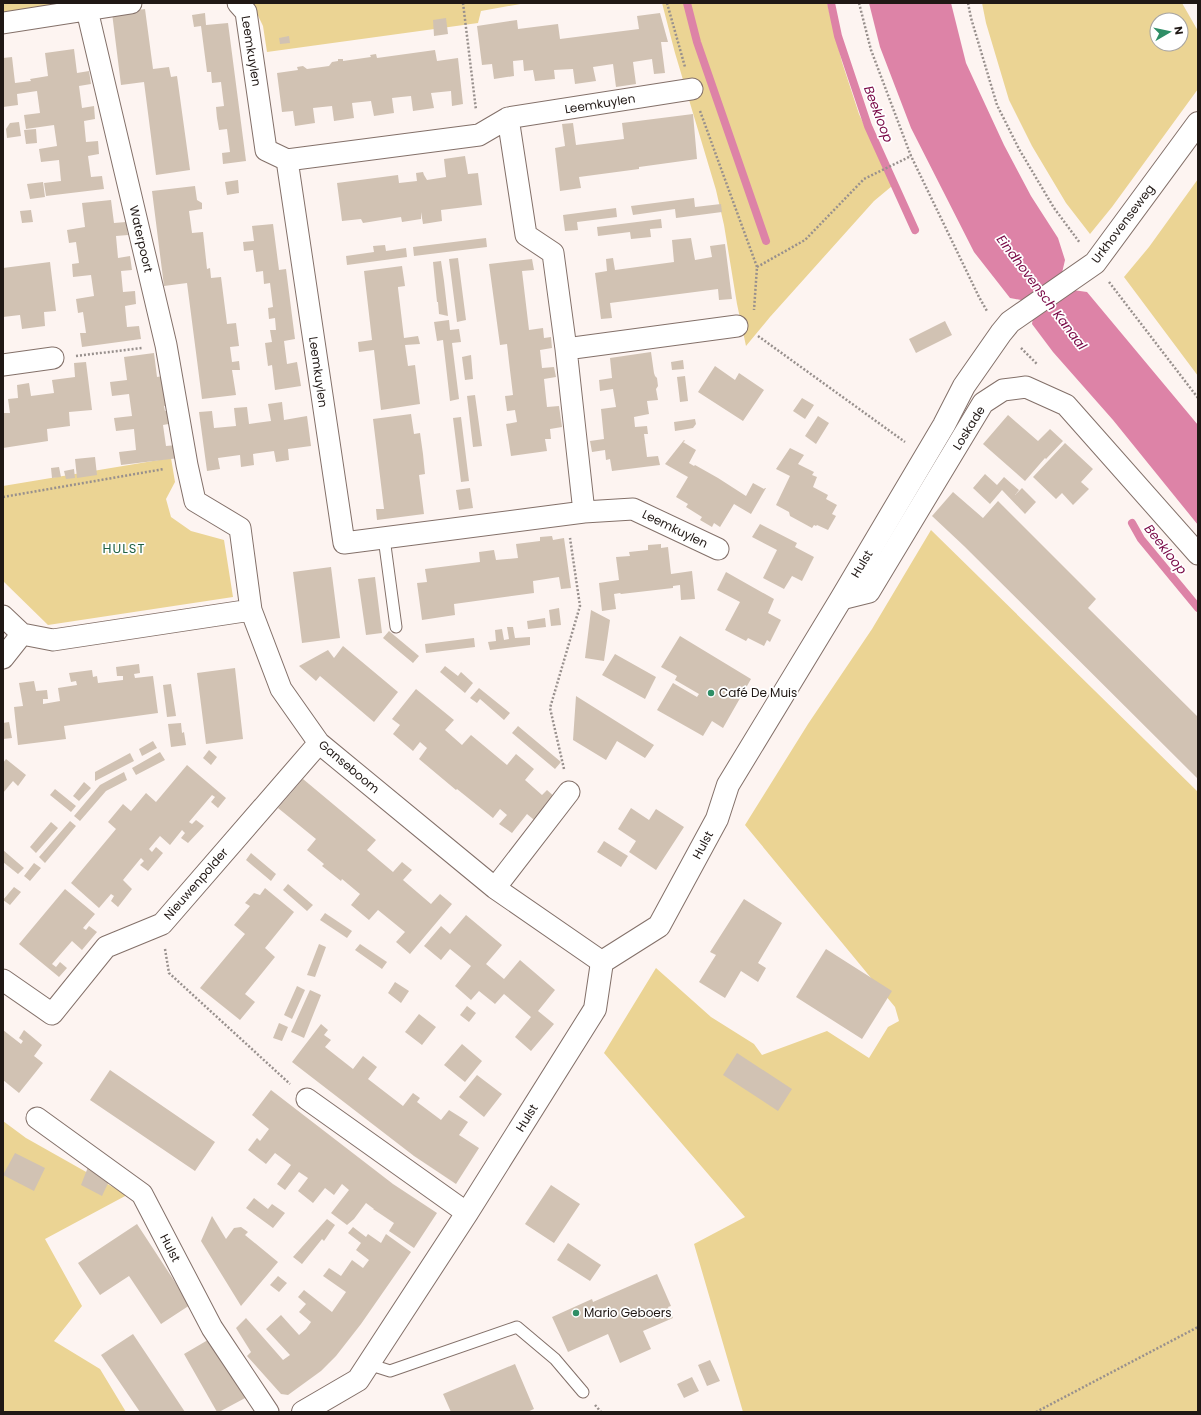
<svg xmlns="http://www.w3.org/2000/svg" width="1201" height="1415" viewBox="0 0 1201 1415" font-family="Poppins,sans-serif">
  <rect width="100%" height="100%" fill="#fdf4f1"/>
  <path fill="#ebd494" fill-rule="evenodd" d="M3,3H76L3,13Z
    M252,3H526L481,11L478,23L267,52L263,26Z
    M662,3H827L842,62L859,114L892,186L874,201L770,317L746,346L737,304L724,225L716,190L675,53Z
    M982,3H1182L1198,31V89L1112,207L1090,234L1066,203L1032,146L1009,100L986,23ZM1157,20H1181V44H1157Z
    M1198,179V376L1124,277L1149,247Z
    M171,458L175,482L166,499L171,517L191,531L224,540L233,597L48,625L3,581V486Z
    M931,530L1198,792V1412H743L694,1244L745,1217L604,1053L656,968L711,1017L754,1044L762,1055L827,1031L869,1058L888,1027L899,1021L895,1007L745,825L808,724L872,629Z
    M3,1121L26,1138L127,1195L45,1239L82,1306L54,1341L100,1369L126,1412H3Z"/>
  <path fill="#dd83a7" d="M869,3H951L966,63L1004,145L1031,196L1058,238L1065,260L1062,273L1073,290L1087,292L1198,425V525L1113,420L1053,352L1032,324L1033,317L1021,300L1010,298L974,252L911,128L880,47Z"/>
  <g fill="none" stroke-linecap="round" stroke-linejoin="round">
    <path stroke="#dd83a7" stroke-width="8" d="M687,3L697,42L766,241
      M831,3L838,36L868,126L915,230
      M1132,523L1141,539L1198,608"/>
  </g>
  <path fill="#d1c2b3" d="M145,9L153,69L169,67L171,77L177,76L190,170L156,175L144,82L121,85L112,13Z
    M205,13L206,25L228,23L246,161L223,164L222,153L230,152L227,129L219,130L217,118L216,107L224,106L221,82L212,83L211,72H207L201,26L194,27L192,15Z
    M660,13L668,42H661L665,73L654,74L652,59L633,62L636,84L616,87L613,64L593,67L596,81L575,84L573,69L554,70L555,79L535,81L533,70L524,71L523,60L513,61L514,76L494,79L492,64L482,65L477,26L517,20L518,29L558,24L560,39L639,29L637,16Z
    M446,18L448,34L434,36L433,20Z
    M289,36L290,43L280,44L279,38Z
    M74,49L77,73L89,71L91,84L79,86L82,108L94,106L95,119L84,121L86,142L98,141L99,154L88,156L91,177L102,176L104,189L46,196L44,183L61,181L59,160L41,162L39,149L57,146L54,125L26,129L24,115L40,113L37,91L17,94L18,105L3,107V58L12,57L15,83L31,81L30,79L48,76L45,53Z
    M435,50L437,61L458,58L463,104L452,106L451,91L431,93L434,108L413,111L411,96L401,97L392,98L394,113L374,116L371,101L352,103L354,118L334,121L332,106L313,108L315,123L295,126L293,111L282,112L277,73L298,70L297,67L303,66L307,69L329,66L332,62L338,61V59H343V61L371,57L370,55L376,54L377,58Z
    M693,114L697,159L639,167V169L579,177L581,188L560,191L555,148L565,146L562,124L573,123L576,145L624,139L622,123Z
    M19,122L21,136L7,138L6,129L10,123Z
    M36,129L37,143L26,144L24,130Z
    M465,156L468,174L478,173L482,205L441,210L442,221L423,224L421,212V219L402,222L401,217L363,223L361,219L342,221L337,183L398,175L399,183L417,181L416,173L423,172L424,175L427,180L446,177L444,159Z
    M238,180L239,193L227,195L225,182Z
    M43,182L45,197L30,199L27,184Z
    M195,186L197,200L202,203V209L189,211L192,233L203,232L207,269L210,268L211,278L221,277L227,324L236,323L239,346L230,347L232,362L239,361L240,370H232L236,395L202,399L187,283L164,286L152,191Z
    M694,198L695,207L721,204L722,212L676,218L675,209L633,215L631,206Z
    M111,200L114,223L126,222L128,235L116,236L118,258L130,256L132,270L121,271L123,292L135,291L136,304L125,306L127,327L139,326L141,339L82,347L80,333H86L83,312L78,313L76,299L94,296L91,275L73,277L72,264L79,263L76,242L69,243L67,230L85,227L82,203Z
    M616,208L617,217L577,222L578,230L565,231L563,215Z
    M31,210L33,222L22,223L20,211Z
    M661,219L662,228L650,229L651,237L631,239L630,232L598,236L597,227Z
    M273,224L279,270L286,269L295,339L284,341L287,364L297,362L301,386L275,390L272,365L268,366L265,343L272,342L270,330H276L275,318L269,319L268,308L273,307L270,283L264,284L263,271L256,272L253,250L244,251L243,242L254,241L252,226Z
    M486,238L487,247L414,256L413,247Z
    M691,238L695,260L712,257L710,246L725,244L732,299L719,300L718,289L610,303L612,318L601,319L595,273L607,271L606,259L613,258L615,270L674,262L672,240Z
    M385,245L386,251L406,248L407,257L347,265L346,256L374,252L373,246Z
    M458,258L466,320L457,322L449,259Z
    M532,259L534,270L522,271L529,330L543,328L544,338L551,337L552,348L540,350L542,368L554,367L556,377L544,379L546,398L547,407L559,406L562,427L550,429L551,439H545L547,451L511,456L506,424L517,422L515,410L507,411L505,396L513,395L509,362L507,344L500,345L489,264Z
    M441,261L444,281L448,316L439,314L438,302H437L433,262Z
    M50,262L56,311L44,312L45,326L22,329L20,315L3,317V283H4L3,268Z
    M402,266L405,286L398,287V288L404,338L418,336L420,344L405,345L408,366L415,365L420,404L381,410L374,350L359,352L358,342L372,340L364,271Z
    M449,320L450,330L459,329L461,342L452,343L459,399L450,401L443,340L437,341L434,322Z
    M945,321L952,335L916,353L909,339Z
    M651,352L654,373L655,376L657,378L658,386L656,389L658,400L647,401L649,414L634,417L635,427L647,426L648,434H644L647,457L658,456L660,465L612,471L610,459L606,460L605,450L592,452L590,441L604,439L601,409L616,407L613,389L600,391L599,380L612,378L610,358Z
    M154,353L157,377L169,375V405L164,406L165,411L173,410L174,423L163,425L166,446L177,445L179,458L121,465L119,452L136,450L134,429L116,431L114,418L132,416L129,394L112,396L110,382L127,380L124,357Z
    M471,355L473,379L465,380L462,357Z
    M683,360L684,369L672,370L671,362Z
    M86,362L92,410L69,412L70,426L47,429L48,441L3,448V413H10L8,399L18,398L17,385L29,383L31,396L54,393L52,380L75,377L74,363Z
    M715,366L735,380L739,373L764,390L743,421L698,392Z
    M685,376L688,401L680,402L677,377Z
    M475,395L482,446L473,447L467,396Z
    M802,398L814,405L805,419L793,411Z
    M282,402L284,420L307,416L311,446L288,449L289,460L276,462L274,451L253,454L254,465L241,467L240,455L218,458L220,469L207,471L199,412L212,411L214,428L236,426L234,408L247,407L249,424L271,421L268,404Z
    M411,414L414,434L420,433L423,454L425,474L419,475L424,514L377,520L376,509H384L373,419Z
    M1008,415L1038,441L1050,429L1063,441L1046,459L1045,458L1025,481L983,444Z
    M818,416L829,423L816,444L805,436Z
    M461,417L469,481L461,482L453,418Z
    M695,419L696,424L693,428L675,431L674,422Z
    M684,440L685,441L683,442L696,450L689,463L694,466L695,465L718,478L746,496L753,483L764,489L765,488H766L751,514L734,504L720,527L714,523L712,527L700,520L702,517L686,507L688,504L676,497L688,477L665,464Z
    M1065,443L1093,469L1081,482L1089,489L1073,505L1062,493L1056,499L1033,477Z
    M790,448L804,455L798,464L814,472L812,475L817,477L813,487L828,495L826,499L837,505L832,514L836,516L828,530L817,525L816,526L814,525L812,528L790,516L789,512L776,505L790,476L776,469Z
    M95,457L97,475L77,478L75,459Z
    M59,467L61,477L52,478L51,468Z
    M74,469L75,478L66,479L64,471Z
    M985,474L997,485L1004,477L1019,490L1015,495L1022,488L1036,502L1025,514L1002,490L990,504L973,488Z
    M470,488L473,508L459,510L456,490Z
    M953,492L983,518L998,501L1096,599L1088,608L1198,717V779L964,546L932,516Z
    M760,524L797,543L795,547L814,557L802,581L792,576L784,589L763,578L777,550L752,537Z
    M552,536L553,540L564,538L571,588L561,589L559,577L533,581L534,593L454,604L455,615L422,620L417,583L427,582L425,569L480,562L479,552L494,550L496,560L518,558L516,544L540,541V537Z
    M661,544V548L668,547L671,574L692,571L695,599L681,600L680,585L673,586V588L621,594L620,593L614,594L616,609L602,611L599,583L619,580L616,557L630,556L629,552L648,550V545Z
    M331,567L340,638L302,643L293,572Z
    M726,572L774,599L768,613L781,620L770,642L767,640L764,646L748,638L746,641L725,630L740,602L717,590Z
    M375,577L382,633L366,635L358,579Z
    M559,608L561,625L551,626L549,610Z
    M591,610L610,620L604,661L585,658Z
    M545,618L546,627L528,629L527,621Z
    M507,627H513L515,638L530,637V645L490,650L488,642L496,641L495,630L502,629L504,640L509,639Z
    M389,631L419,656L413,663L383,638Z
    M680,636L751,679L723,728L712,721L703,736L657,710L673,683L697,697L699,694L675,680L677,676L661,667Z
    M474,638L475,647L426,653L425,644Z
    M343,646L398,692L374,722L320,676L316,681L299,666L328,650L334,658Z
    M615,654L656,677L645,699L602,675Z
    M139,664L140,673L134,674L135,678L153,676L158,713L64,726L66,739L18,745L14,707L23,706L19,683L34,681L36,691L47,690L48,699H43V704L60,701L58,688L77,685L76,681L71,682L69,673L92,670L93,677L97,676L98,683L106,682L123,680V676H117L116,667Z
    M445,666L458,676L461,672L473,683L465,693L440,672Z
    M235,668L243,739L206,744L197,673Z
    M171,684L176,716L167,717L163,685Z
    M479,688L510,713L504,720L480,699L477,703L470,698Z
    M416,689L454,720L445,730L462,745L471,735L507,765L516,754L534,769L525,780L542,795L547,790L557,799L539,824L527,814L512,833L499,824L507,815L500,809L493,818L457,789L456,790L419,759L427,748L420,742L413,751L393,734L400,725L392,719Z
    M576,696L654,745L645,758L617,741L606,760L573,740Z
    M9,722L12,738L3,739V723Z
    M181,723L182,733L184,732L186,745L171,747L168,724Z
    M518,726L561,762L555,769L512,733Z
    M153,741L157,748L142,756L139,749Z
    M209,750L217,757L211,765L203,758Z
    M160,752L165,760L136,775L132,768Z
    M130,753L134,761L95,781V772Z
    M6,759L26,775L18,786L13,781L3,793V763Z
    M187,765L226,798L218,808L211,802L215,797L212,795L189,822L192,824L196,820L204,826L188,843L181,838L185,833L182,830L170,845L160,836L149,849L152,852L156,847L163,853L148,871L140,865L144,861L141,858L123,880L132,889L118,907L111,901L114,896L111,894L99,908L71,883L116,829L108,822L123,804L131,811L146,793L156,802Z
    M124,772L127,780L106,791L80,821L74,816L100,785Z
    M303,779L376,840L367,850L393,872L402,862L412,870L403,880L431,904L440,894L452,904L410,954L396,942L405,932L378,910L369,920L351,905L360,894L342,879L341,881L322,866L324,864L307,850L316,839L278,808Z
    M84,782L91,788L79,801L73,796Z
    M55,789L76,806L71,812L50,795Z
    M631,808L649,820L656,809L684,827L656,870L629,852L636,841L618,829Z
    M70,821L76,826L45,863L39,857Z
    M51,822L58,828L36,853L30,847Z
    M604,841L628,856L621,867L597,852Z
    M3,850L24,868L18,874L3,862Z
    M251,853L276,874L271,881L246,860Z
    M34,863L41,868L30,881L24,876Z
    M288,884L313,905L307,911L283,890Z
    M14,887L21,892L10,905L3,900Z
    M265,888L294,912L265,948L275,957L245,994L255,1002L240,1020L200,988L245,934L234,925L250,906L245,903L254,893L260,895Z
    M65,889L95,914L83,928L86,930L89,926L97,932L82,950L72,941L52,964L56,967L60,962L67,968L59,977L19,944Z
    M744,899L782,923L758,963L766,968L758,982L741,971L725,998L699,982L716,955L710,952Z
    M325,913L352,931L347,938L320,920Z
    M466,915L502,945L486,964L504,979L520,960L555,990L538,1011L554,1024L531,1051L515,1037L531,1017L504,994L495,1004L479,991L471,1000L455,986L471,966L450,949L441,960L424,946L441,926L450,934Z
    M319,944L326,947L315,977L307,975Z
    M360,944L387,962L382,969L355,950Z
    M826,949L892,991L862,1039L796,997Z
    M395,982L409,991L401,1003L388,993Z
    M297,986L305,990L292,1019L284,1015Z
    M310,990L321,995L304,1038L291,1032Z
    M467,1006L476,1013L469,1022L460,1015Z
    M419,1014L436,1027L422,1045L405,1032Z
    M279,1023L288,1027L282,1041L273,1038Z
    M321,1024L328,1030L324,1035L331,1040L325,1047L353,1069L363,1056L377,1067L368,1079L403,1106L413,1093L420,1098L417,1102L441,1120L449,1110L468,1122L459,1135L479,1148L456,1184L414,1156L292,1062Z
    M3,1030L21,1044L23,1041L19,1038L24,1030L42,1045L34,1056L43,1063L19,1093L3,1080Z
    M462,1044L482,1061L465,1082L444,1065Z
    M737,1053L792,1089L778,1111L723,1075Z
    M110,1070L215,1142L195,1171L90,1100Z
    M477,1075L502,1094L484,1117L459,1097Z
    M271,1090L393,1184L437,1213L414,1248L389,1231L394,1223L373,1209H374L366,1203L354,1219L347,1225L331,1213L349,1190L342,1184L334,1195L325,1188L313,1203L298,1191L308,1178L299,1172L285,1190L277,1184L291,1165L275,1153L266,1164L248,1150L257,1138L260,1141L269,1129L252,1115Z
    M15,1153L45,1168L34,1191L3,1175Z
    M88,1167L110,1179L102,1196L81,1185Z
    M551,1185L580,1204L554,1243L525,1224Z
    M254,1198L268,1209L272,1204L285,1213L273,1228L246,1208Z
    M212,1216L226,1239L234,1228L241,1227L248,1232L245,1235L278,1262L241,1306L201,1241Z
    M327,1219L335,1225L324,1241L322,1239L302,1264L293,1257Z
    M137,1224L190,1305L161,1324L129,1276L100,1295L78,1263Z
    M353,1227L366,1237L368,1234L381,1243L386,1234L411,1252L361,1324L336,1356L321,1371L288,1395L281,1394L247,1356L251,1352L236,1328L246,1318L283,1360L290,1355L266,1329L281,1315L299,1335L306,1329L311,1322L299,1312L306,1304L298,1297L304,1290L332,1312L346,1292L323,1276L329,1268L341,1276L352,1260L363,1268L369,1260L356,1250L361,1243L348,1233Z
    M568,1243L601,1265L590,1281L557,1260Z
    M657,1274L671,1306L668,1307L673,1318L643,1331L651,1349L620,1363L608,1334L568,1352L552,1317L592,1299L593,1302Z
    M278,1276L287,1283L279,1292L270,1285Z
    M133,1334L185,1412H140L101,1355Z
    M213,1337L247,1397L219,1412H217L184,1354Z
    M710,1360L720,1381L707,1386L698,1365Z
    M515,1364L534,1409L527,1412H451L443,1394Z
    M692,1377L699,1391L684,1398L677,1384Z"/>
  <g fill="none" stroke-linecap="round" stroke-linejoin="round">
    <defs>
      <path id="service" d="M384,538L396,627
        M368,1364L390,1371L517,1327L555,1359L583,1392"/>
      <path id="minor" d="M238,3L246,12L266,150L287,160L344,543L584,512L566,349L553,253L526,235L508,118
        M87,10L166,345L187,465L195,501L240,528L251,610L281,689L319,743L495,888L602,962
        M3,23L131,3
        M287,160L479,135L508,118L692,89
        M566,349L737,326
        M3,365L53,358
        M584,512L633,509L718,549
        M841,599L869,592L983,403L1003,390L1026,387L1066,405L1198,554
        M3,616L22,634L53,640L251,610
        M3,658L22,634
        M495,888L569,792
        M3,980L52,1014L106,947L162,924L319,743
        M307,1099L467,1213
        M37,1118L142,1194L212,1328L268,1412"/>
      <path id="tertiary" d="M303,1412L358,1380L467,1213L595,1009L602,962L659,926L717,819L728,785L841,599L944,425L964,386L1001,333L1010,322L1095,263L1198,123"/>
    </defs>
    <use href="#service" stroke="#837069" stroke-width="13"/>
    <use href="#minor" stroke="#837069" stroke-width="23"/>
    <use href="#tertiary" stroke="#837069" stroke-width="24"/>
    <path stroke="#98908d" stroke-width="2.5" stroke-dasharray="2 2" stroke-linecap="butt" d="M463,3L476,110
      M667,3L685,67
      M859,3L871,50L911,156L979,297L987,311
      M968,3L971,18L997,105L1019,149L1054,208L1080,243
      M700,111L757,267L754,310
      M757,267L805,240L864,179L911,156
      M1109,282L1198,398
      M758,336L905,442
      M1021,348L1037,364
      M76,356L142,348
      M3,497L164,469
      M564,769L550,708L580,606L570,538
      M165,949L169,973L290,1084
      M595,1405L601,1412
      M1036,1412L1198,1327"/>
    <use href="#service" stroke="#fff" stroke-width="11"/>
    <use href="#minor" stroke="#fff" stroke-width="21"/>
    <use href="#tertiary" stroke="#fff" stroke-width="22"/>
  </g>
  <g fill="#2f8e66" stroke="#fff" stroke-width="1.5">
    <circle cx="711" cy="693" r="4"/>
    <circle cx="576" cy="1313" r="4"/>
  </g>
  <g text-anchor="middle" stroke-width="3.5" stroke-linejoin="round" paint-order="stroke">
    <g font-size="12" fill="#201815" stroke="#fff">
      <text transform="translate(251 51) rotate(81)" y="4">Leemkuylen</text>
      <text transform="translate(600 104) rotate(-9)" y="4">Leemkuylen</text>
      <text transform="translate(1123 224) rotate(-53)" y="4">Urkhovenseweg</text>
      <text transform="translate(141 239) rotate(77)" y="4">Waterpoort</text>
      <text transform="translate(318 372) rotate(82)" y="4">Leemkuylen</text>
      <text transform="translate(969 428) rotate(-58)" y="4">Loskade</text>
      <text transform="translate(675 529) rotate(26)" y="4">Leemkuylen</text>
      <text transform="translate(862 564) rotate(-59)" y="4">Hulst</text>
      <text transform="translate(349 767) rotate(40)" y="4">Ganseboom</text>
      <text transform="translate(703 845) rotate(-62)" y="4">Hulst</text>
      <text transform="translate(196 884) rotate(-49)" y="4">Nieuwenpolder</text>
      <text transform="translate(527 1118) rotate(-58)" y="4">Hulst</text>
      <text transform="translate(170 1248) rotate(63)" y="4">Hulst</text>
    </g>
    <g font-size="12" fill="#201815" stroke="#fff" text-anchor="start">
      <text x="719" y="697">Café De Muis</text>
      <text x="584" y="1317">Mario Geboers</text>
    </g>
    <g font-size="13" font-style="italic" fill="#780745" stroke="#fff">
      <text transform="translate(879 114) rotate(69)" y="5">Beekloop</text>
      <text transform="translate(1042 292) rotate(53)" y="5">Eindhovensch Kanaal</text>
      <text transform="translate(1166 549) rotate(52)" y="5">Beekloop</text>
    </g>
    <g font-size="13" letter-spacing="1" fill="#216246" stroke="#fff">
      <text x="124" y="553">HULST</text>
    </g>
  </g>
  <rect width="1201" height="1415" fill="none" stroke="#201815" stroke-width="8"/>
  <g transform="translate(1169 32) rotate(81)"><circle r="19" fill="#ffffff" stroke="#a6a3a1"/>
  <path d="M0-3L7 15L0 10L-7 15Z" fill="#2f8e66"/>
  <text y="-6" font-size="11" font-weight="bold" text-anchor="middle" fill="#201815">N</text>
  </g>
</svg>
